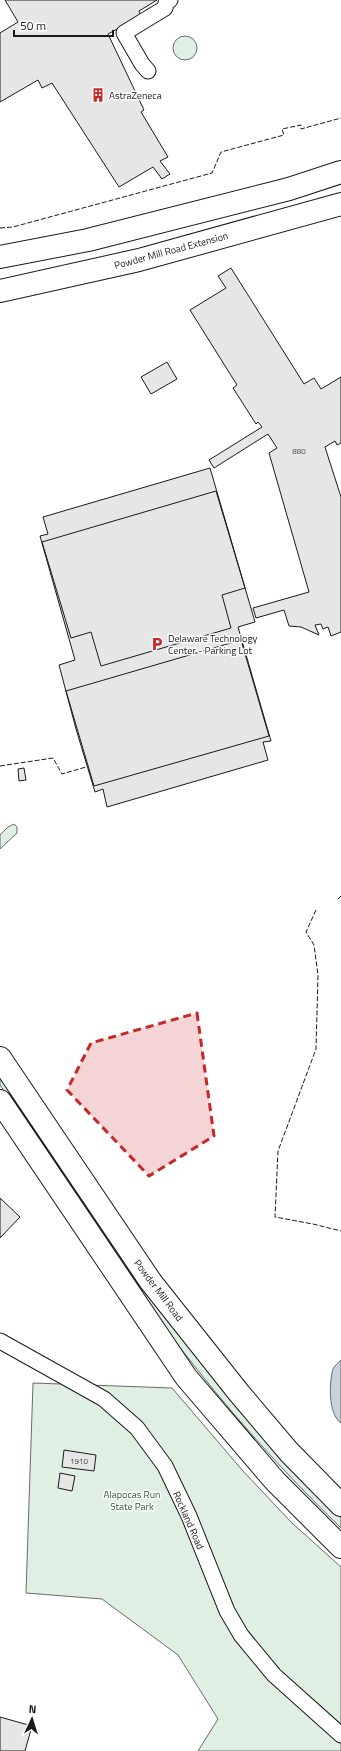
<svg xmlns="http://www.w3.org/2000/svg" width="341" height="1751" viewBox="0 0 341 1751" font-family="'Titillium Web',sans-serif">
  <rect width="100%" height="100%" fill="#fff"/>
  <path fill="#e0efe3" stroke="#6a6a6a" d="M173 48a12 12 0 1 1 24 0a12 12 0 1 1-24 0Z
    M14,824L17,827V833L0,849V835L8,827Z
    M0,1074L307,1484L341,1518V1528C282,1471 228,1410 178,1345L0,1085Z
    M33,1383L172,1388L243,1471L292,1523L341,1567V1751H198L218,1719L178,1655L102,1599L26,1593Z"/>
  <path fill="#c6d2dc" stroke="#6a6a6a" d="M341,1360V1423C328,1414 329,1383 333,1369C334,1366 338,1363 341,1360Z"/>
  <path fill="#e6e6e6" stroke="#1a1a1a" d="M5,0H157L139,11L141,16L108,34L144,110L141,112L168,157L160,161L170,174L162,179L153,167L119,187L52,83L42,88L38,80L0,102V33L18,22Z
    M231,268L304,384L314,378L321,389L341,377V443L337,445L335,441L325,447L341,497V632L331,636L328,627L323,629L321,624L315,625L319,635L301,627L289,626L284,610L256,618L253,608L309,592L269,453L277,448L268,434L214,468L209,460L262,427L258,422L256,424L233,388L237,385L190,310L226,288L218,276Z
    M167,362L177,379L151,394L141,377Z
    M210,468L255,622L238,627L271,741L263,742L268,760L107,807L103,789L95,792L76,729L59,665L75,660L40,536L48,534L43,517Z
    M216,491L245,588L222,595L231,628L101,666L91,632L71,638L42,542Z
    M241,640L269,736L94,786L66,691Z
    M24,768L26,780L19,781L18,769Z
    M0,1198L20,1217L0,1238Z
    M64,1450L96,1455L94,1471L62,1467Z
    M60,1473L75,1476L72,1491L58,1488Z
    M0,1717L32,1726L25,1751H0Z"/>
  <g fill="none" stroke-linecap="round" stroke-linejoin="round">
    <defs>
      <path id="minor" d="M148,71L142,64L124,33L165,8L166,3L170,0
        M0,1341L104,1399L137,1428L165,1466L189,1516L227,1611L241,1635L274,1675L341,1735"/>
      <path id="highway" d="M0,257L88,240L289,189L341,172
        M0,291L139,260L341,204
        M0,1058L151,1282L239,1393L289,1452L341,1505
        M0,1101L186,1377L275,1481L341,1547"/>
    </defs>
    <use href="#minor" stroke="#1a1a1a" stroke-width="17"/>
    <use href="#highway" stroke="#1a1a1a" stroke-width="24"/>
    <use href="#minor" stroke="#fff" stroke-width="15"/>
    <use href="#highway" stroke="#fff" stroke-width="22"/>
    <path stroke="#1a1a1a" stroke-width="1" stroke-dasharray="5 2" stroke-linecap="butt" d="M0,228L13,227L212,173L221,152L284,135L282,129L301,125V129L341,118
      M0,766L53,758L62,774L86,767
      M338,899L341,896
      M316,910L306,932L314,945L318,975L316,1049L278,1151L275,1217L313,1224L341,1231"/>
  </g>
  <path fill="#c62828" fill-opacity="0.2" stroke="#c62828" stroke-width="3" stroke-dasharray="8 5" stroke-linejoin="round" d="M197,1013L214,1136L149,1176L67,1090L91,1043Z"/>
  <defs>
    <symbol id="building-bare" viewBox="-9 -9 18 18"><path d="M-4-6H4V6H1V3H-1V6H-4ZM-2.5-4.3h1.7v1.8h-1.7ZM.8-4.3h1.7v1.8H.8ZM-2.5-1h1.7V.8h-1.7ZM.8-1h1.7V.8H.8Z" fill="#c62828" stroke="#fff" stroke-width="2.5" paint-order="stroke"/></symbol>
    <symbol id="parking-bare" viewBox="-9 -9 18 18"><path d="M-3.5-5.5H1a3.5 3.5 0 0 1 0 7H-1V5.5H-3.5ZM-1-3.4V-.6H.8a1.4 1.4 0 0 0 0-2.8Z" fill="#c62828" stroke="#fff" stroke-width="2.5" paint-order="stroke"/></symbol>
  </defs>
  <g fill-rule="evenodd">
    <use href="#building-bare" x="88" y="85" width="20" height="20"/>
    <use href="#parking-bare" x="147" y="634" width="20" height="20"/>
  </g>
  <g text-anchor="middle" stroke-width="3" stroke-linejoin="round" paint-order="stroke">
    <g font-size="8" fill="#4d4d4d">
      <text x="299" y="454">880</text>
      <text x="79" y="1464">1910</text>
    </g>
    <g font-size="10" fill="#1a1a1a" stroke="#fff" text-anchor="start">
      <text x="109" y="99">AstraZeneca</text>
      <text x="168" y="642">Delaware Technology<tspan x="168" dy="12">Center - Parking Lot</tspan></text>
    </g>
    <g font-size="10" fill="#1a1a1a" stroke="#fff">
      <text transform="translate(171 250) rotate(-15)" y="4">Powder Mill Road Extension</text>
      <text transform="translate(159 1290) rotate(53)" y="4">Powder Mill Road</text>
      <text transform="translate(189 1520) rotate(66)" y="4">Rockland Road</text>
    </g>
    <g font-size="10" fill="#2b5a34" stroke="#fff">
      <text x="132" y="1498">Alapocas Run<tspan x="132" dy="12">State Park</tspan></text>
    </g>
  </g>
  <g transform="translate(32 1719) rotate(4)" stroke="#ffffff" stroke-width="3" paint-order="stroke">
  <path d="M0-3L7 15L0 10L-7 15Z" fill="#1a1a1a"/>
  <text y="-6" font-size="11" font-weight="bold" text-anchor="middle" fill="#1a1a1a">N</text>
  </g>
  <path d="M14 30v6h99v-6" fill="none" stroke="#1a1a1a" stroke-width="2"/>
  <text x="20" y="30" font-size="12" fill="#1a1a1a" stroke="#ffffff" stroke-width="3" paint-order="stroke">50 m</text>
</svg>
